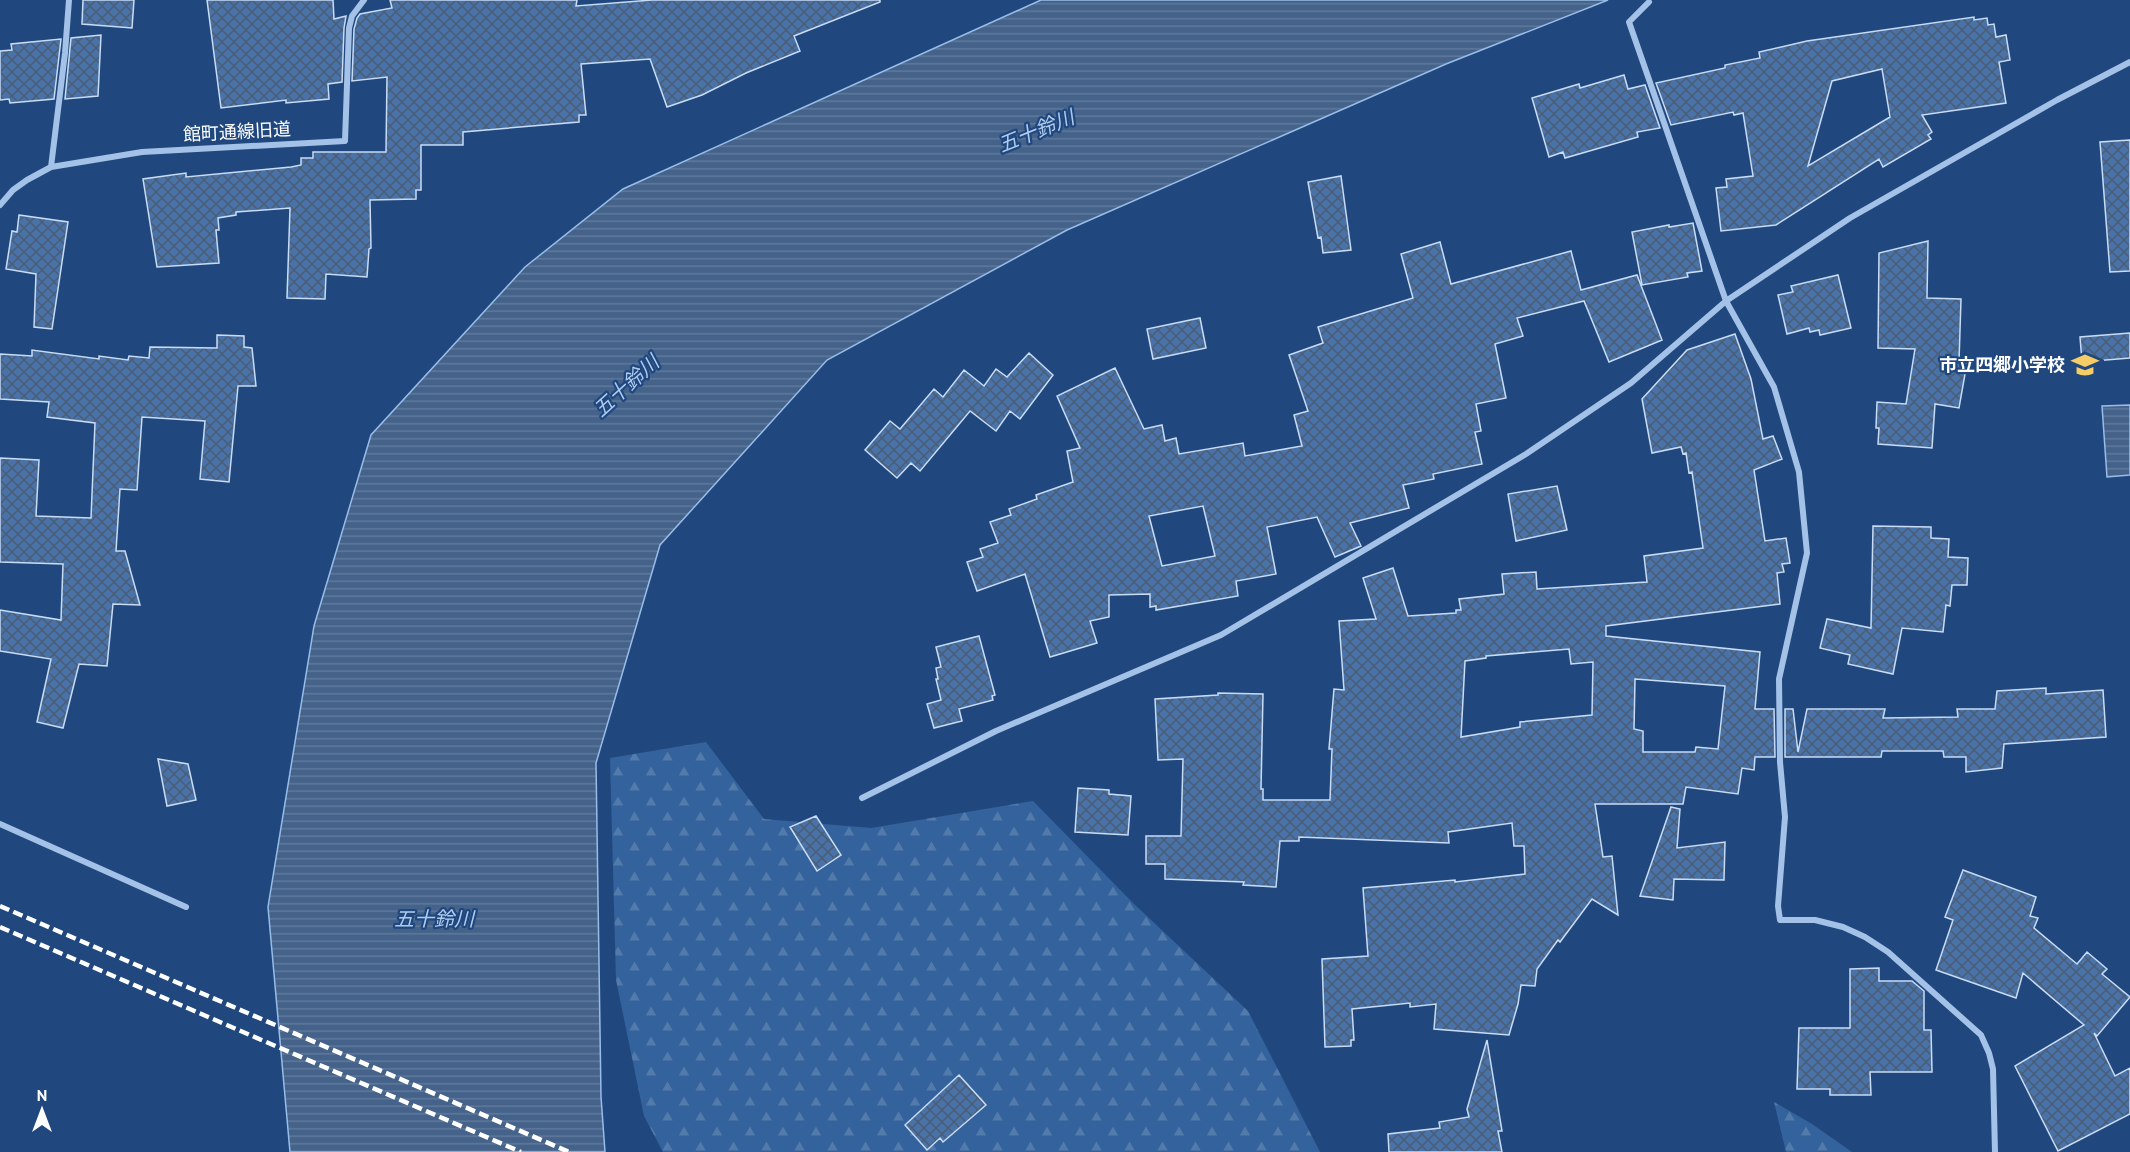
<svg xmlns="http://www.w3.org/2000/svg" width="2130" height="1152" viewBox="0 0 2130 1152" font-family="'PT Sans','Noto Sans JP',sans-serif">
  <defs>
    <pattern id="forest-firs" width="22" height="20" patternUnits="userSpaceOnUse" patternTransform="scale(1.5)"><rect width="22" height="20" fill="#33629c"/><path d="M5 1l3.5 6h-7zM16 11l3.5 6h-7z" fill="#527aab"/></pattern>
    <pattern id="water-rules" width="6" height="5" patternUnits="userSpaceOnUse" patternTransform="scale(1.5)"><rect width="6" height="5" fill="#44628a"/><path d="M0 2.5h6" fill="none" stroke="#607a9c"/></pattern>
    <pattern id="building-cross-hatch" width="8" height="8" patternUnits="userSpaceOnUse" patternTransform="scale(1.5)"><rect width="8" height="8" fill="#4972a8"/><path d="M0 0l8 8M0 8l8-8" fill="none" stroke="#4b5d75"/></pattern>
  </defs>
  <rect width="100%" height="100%" fill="#20487e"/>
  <path fill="url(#forest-firs)" d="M706,742L764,819L871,828L1033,801L1133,903L1248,1011L1320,1152H663L644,1116L616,980L610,758Z
    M1774,1102L1812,1124L1852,1152H1786Z"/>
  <path fill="url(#water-rules)" stroke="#98bde9" stroke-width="1.5" d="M1041,0H1608L1446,64L1067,230L827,360L660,545L596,763L601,1097L605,1152H290L268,907L314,626L371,435L525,267L623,189Z
    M2130,405V475L2107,477L2102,406Z"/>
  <path fill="url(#building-cross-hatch)" stroke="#c8dcf6" stroke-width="1.5" fill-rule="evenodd" d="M83,0H134L132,28L82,24Z
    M207,0H333L334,19L346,16L344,28L342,82L328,84L329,99L286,103V100L221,108Z
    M390,0H577L576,6L652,0H880V2L794,36L800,51L746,73L702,95L667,107L650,59L581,64L586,115H579V122L463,132V145H421V190H416V199L370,200L371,248L369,249L367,277L326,274L325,299L287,298L290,208L236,212V215L218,218L219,230H216L219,263L157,267L143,179L186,173V177L291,167L301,165V158H313V152H386L387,77L352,81L354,29L357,18L360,14L392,8Z
    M1974,17V20L1987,18L1988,25L1994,24L1996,37L2006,35L2010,60L1999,62L2006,103L1922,115L1932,132L1928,135L1931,139L1883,167L1879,159L1776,225L1721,231L1716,188L1727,187L1726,179L1753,176L1743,113L1734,115L1733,112L1671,125L1656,83L1725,68V65L1760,58L1759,52L1807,41ZM1882,69L1890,117L1808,166L1832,81Z
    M101,35L98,96L65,99L71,38Z
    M61,39L54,99L10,103L9,99L0,100V51L12,50L11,44Z
    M1624,75L1628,89L1645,85L1660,128L1637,132L1638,137L1565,158L1563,152L1549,157L1532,98L1579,84L1580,88Z
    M2130,140V271L2110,272L2100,142Z
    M1341,176L1351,250L1323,253L1321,237L1318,238L1308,182Z
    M19,215L68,222L52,329L34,327L36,274L6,269L12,231L17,232Z
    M1693,223L1702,271L1687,273L1688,277L1642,285L1632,232L1669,225V227Z
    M1928,241L1927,298L1961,299L1959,362L1967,363L1959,408L1935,404L1932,448L1878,444L1879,428H1876L1877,402L1906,404L1915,349L1878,348L1879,253Z
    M1440,242L1451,284L1571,251L1581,290L1637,275L1662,340L1609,362L1584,301L1517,318L1523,336L1495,344L1506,398L1476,404L1481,431L1475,432L1482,464L1433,474L1434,479L1403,485L1409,508L1350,523L1361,546L1335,557L1317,517L1267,527L1276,574L1236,581L1238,596L1156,610V606L1150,607V594L1109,595V617L1090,621L1097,643L1050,657L1025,574L977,591L967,562L983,557L980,549L998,543L990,522L1011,515L1009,509L1037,499L1036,495L1073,482L1067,451L1080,448L1057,396L1115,368L1144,429L1162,425L1165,441L1176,438L1179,454L1243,443L1245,456L1302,446L1294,415L1308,411L1289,355L1323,343L1318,327L1413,298L1401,254ZM1203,506L1215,556L1162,566L1149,516Z
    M1838,275L1851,328L1820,335L1819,330L1810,332L1809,328L1787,334L1778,295L1793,292L1791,286Z
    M1200,318L1206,348L1153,359L1147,329Z
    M2130,333V358L2082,362L2080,337Z
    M1735,334L1751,379L1763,439L1773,436L1782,459L1754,470L1765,541L1786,538L1790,563L1782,564L1784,572L1777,573L1780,604L1606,626V636L1760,652L1755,709H1774L1775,757H1755L1754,770L1742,768L1738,794L1686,787L1683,804H1595L1603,857L1612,856L1618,915L1592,899L1560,942L1558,940L1537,969L1535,986L1521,985L1518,1004L1509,1035L1434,1029L1436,1004L1410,1007V1003L1352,1009L1354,1040H1351V1046L1325,1047L1322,959L1368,956L1363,888L1455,880V882L1525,874L1524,846H1514L1512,823L1448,832L1449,843L1299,837V841H1280L1276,887L1243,885L1244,882L1165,879V864H1146V836H1181L1183,759L1158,760L1155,699L1218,695V693L1263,694L1261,789H1263V800H1330L1332,749H1329L1334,689L1344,690L1339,621L1376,619L1363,578L1393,568L1408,616L1456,613V610H1461L1459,599L1504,594L1502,574L1536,572L1537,589L1647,582L1644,556L1703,548L1692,472L1689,473L1686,453L1683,454L1681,447L1652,453L1642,399L1687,350ZM1569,649L1571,664L1593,662L1592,715L1520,722V727L1461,737L1465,661L1486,658V656ZM1635,679L1725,686L1718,749L1696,747L1695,752H1643V731L1634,729Z
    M217,335L244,336V347L252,348L256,386H238L229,482L200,479L205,421L142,417L137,490L120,489L116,551H125L140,605L113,604L107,666L79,664L63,728L37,722L51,659L0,651V610L61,620L63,564L0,562V458L39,460L36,516L91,518L95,423L47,417L49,402L0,399V354L32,356V350L99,359V356L128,360L129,356L149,358L150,347L217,348Z
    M1029,353L1053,375L1020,419L1010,411L996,431L970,411L920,471L911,463L897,478L865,450L890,421L900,429L934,389L943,397L964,370L984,386L996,369L1007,377Z
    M1557,486L1567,530L1516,541L1508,494Z
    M1873,526L1931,527V538L1949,539L1948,557L1968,558L1967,585H1952L1950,606L1946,605L1943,632L1902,628L1893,674L1848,664L1850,655L1820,648L1827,619L1871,628Z
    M979,636L995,695L992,696L993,700L959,709L962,721L934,728L927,704L941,700L936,679H938L936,668L941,667L936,647Z
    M2046,688V694L2103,690L2106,737L2004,744L2002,768L1966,772V757H1944L1943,751H1882L1881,757H1785V709H1793L1798,752L1807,709H1885L1883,718L1958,717L1957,709H1995L1997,691Z
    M158,759L188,764L196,800L167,806Z
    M1078,788L1109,790V794L1131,796L1128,835L1075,832Z
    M1671,807L1680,809L1677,848L1725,842L1724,880L1674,879L1673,900L1640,896Z
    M816,816L841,855L817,871L790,827Z
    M1963,870L2036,897L2030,916L2038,918L2034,928L2077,964L2087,952L2107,969L2102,974L2130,997L2097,1036L2094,1033L2115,1076L2130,1068V1114L2058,1151L2015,1066L2084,1025L2023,973L2016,998L1936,970L1953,920L1945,917Z
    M1879,968V981H1912L1924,991V1030H1931L1932,1072H1870L1871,1095H1830V1089H1797L1799,1028H1850V969Z
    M1487,1040L1502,1131H1498L1502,1152H1389L1388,1134L1440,1128L1439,1122L1469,1117L1467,1109Z
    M959,1075L986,1105L943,1142L940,1138L927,1150L905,1125Z"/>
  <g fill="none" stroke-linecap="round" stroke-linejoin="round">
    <path stroke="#a4c2e7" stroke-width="6" d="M1649,2L1629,22L1726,301L1774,387L1799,472L1807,553L1779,679L1780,762L1785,817L1778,906L1780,920H1815L1843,927L1865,937L1888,952L1981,1035L1989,1053L1993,1069L1995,1152
      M51,167L65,53L69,0
      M0,205L13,190L27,180L51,167L142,152L345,141L349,28L352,16L364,0
      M862,798L996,731L1221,635L1526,454L1631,383L1726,301L1850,218L2057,100L2130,62
      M0,824L186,907"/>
    <path stroke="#fff" stroke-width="4.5" stroke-dasharray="10 4.5" stroke-linecap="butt" d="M0,906L569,1152
      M0,927L521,1152"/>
  </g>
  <defs>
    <symbol id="school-bare" viewBox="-9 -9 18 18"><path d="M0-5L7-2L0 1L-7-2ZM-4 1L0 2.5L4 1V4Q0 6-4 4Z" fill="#f5cc65" stroke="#20487e" stroke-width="2.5" paint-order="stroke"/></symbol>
  </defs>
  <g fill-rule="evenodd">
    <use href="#school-bare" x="2066" y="346" width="38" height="38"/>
  </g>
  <g text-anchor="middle" stroke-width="4.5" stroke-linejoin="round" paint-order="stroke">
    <g font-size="18" fill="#fff" stroke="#20487e">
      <text transform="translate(237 132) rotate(-3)" y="6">館町通線旧道</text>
    </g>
    <g font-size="18" font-weight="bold" fill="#fff" stroke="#20487e" text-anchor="end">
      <text x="2065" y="371">市立四郷小学校</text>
    </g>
    <g font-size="20" font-style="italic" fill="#afccef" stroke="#20487e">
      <text transform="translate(1036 131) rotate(-22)" y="7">五十鈴川</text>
      <text transform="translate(626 386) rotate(-42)" y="7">五十鈴川</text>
      <text x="434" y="926">五十鈴川</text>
    </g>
  </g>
  <g transform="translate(42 1110)" stroke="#20487e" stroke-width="4.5" paint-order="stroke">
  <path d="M0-4.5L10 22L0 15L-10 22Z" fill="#ffffff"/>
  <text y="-9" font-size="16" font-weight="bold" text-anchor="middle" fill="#ffffff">N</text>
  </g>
</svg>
